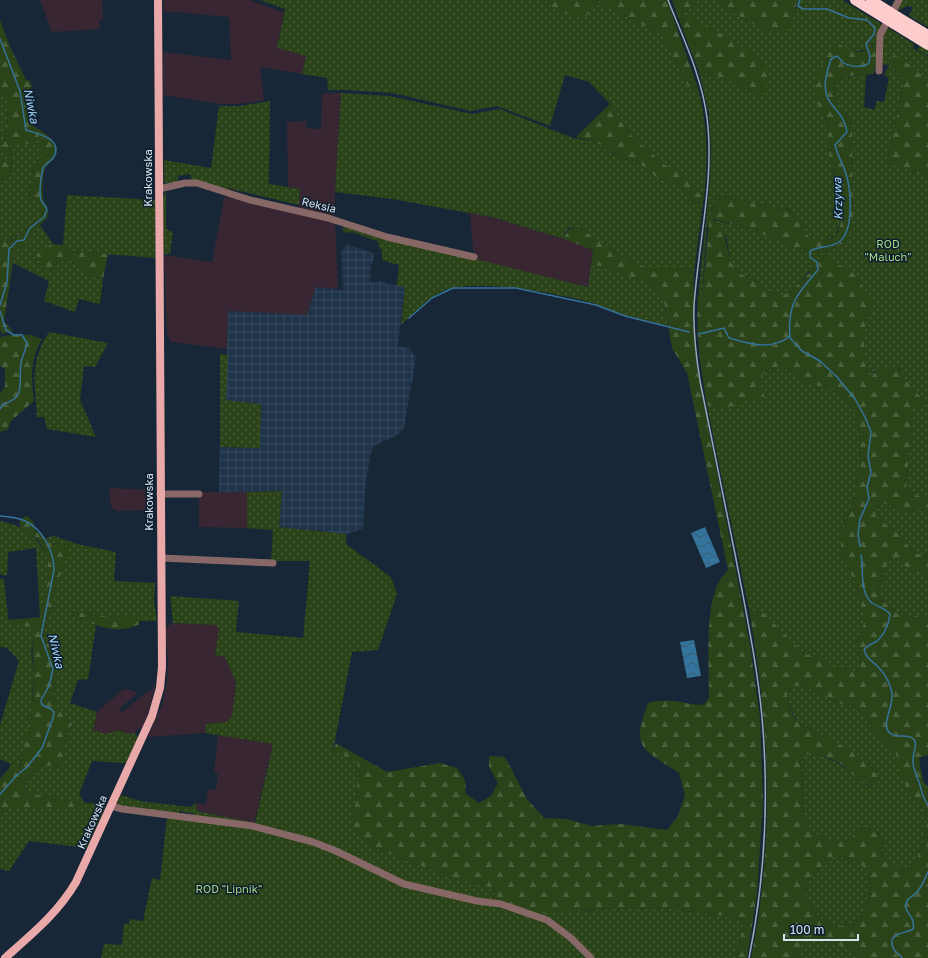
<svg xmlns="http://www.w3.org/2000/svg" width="928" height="958" viewBox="0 0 928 958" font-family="'Golos Text',sans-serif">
  <defs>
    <pattern id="industrial-grid" width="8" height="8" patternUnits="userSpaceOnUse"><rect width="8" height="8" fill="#1f3349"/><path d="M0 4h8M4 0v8" fill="none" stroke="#34475b"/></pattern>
    <pattern id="grass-dots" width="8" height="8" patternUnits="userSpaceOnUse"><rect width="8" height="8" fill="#2b4318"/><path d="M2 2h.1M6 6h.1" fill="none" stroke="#495e3a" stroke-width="1.8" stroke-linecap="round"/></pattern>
    <pattern id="forest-firs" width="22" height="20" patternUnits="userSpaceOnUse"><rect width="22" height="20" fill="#2b4318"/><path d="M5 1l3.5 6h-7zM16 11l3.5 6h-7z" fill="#495e3a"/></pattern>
    <pattern id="water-waves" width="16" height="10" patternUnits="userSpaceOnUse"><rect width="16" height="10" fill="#34739b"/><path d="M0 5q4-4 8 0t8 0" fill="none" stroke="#3a5c72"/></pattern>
  </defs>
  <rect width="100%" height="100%" fill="#172738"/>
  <path fill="#382732" d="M40,0H102L103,19L99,20L100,29L52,32Z
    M164,0H250L284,13L277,48L306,56L302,74L260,67L264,100L239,104H220L163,95V52L231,60L229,17L163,11Z
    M341,93L335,192L334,217L299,209L300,189L288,187L287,122L306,121V128L321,129L322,94Z
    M228,195L335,222L338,289L316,287L307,315L228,311L227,349L171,342L167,335L164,255L212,262L224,198Z
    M470,213L492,217L574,242L593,250L589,287L474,259L475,251L473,250Z
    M109,488L153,490V499L149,509L146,510L116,511L111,507Z
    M199,492H247V528L199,527Z
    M173,623L216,625L219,628L215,655L225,657L236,683L232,716L226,722L206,724L205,733L150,737L148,736L162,705L167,683L168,662L165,628Z
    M156,681L150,707L142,729L139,728L134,733L127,734L119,730L105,734L93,730L97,712L122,690L127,689L138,693L119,709L122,712L147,692H150Z
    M218,734L273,744L254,824L196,810L197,803L206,804L208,789L216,790L218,774L214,773Z"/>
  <path fill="url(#industrial-grid)" d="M347,244L375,254L371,265L370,282L383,281H385L386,284L405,286L398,346L409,348L416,358L404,428L399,434L372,447L365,488L363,529L346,534L279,527L282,491L219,492L220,447L260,448L226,400L228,311L307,315L316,287L343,290L341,252Z"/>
  <path fill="url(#grass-dots)" d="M260,0H545L555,10L596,1L662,35L690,90L697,85C708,123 708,159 704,198L684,174L665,166L629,133L610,104L589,82L565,75L550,126L497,106L471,111L392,93L347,90H328L327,78L302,74L306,56L277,48L285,9Z
    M696,0H715L737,15L771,33L784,31L797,7V0H842L883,25L877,40L868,49L853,52L847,51L839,44L822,112L828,125V150L842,211L840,225L835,235L827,240L817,241L809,236L789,209H780L726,196L719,197L714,203L710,215L713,220L741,226L786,243L794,249L825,252L847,241L853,230L852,125C849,116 845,114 840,107C838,104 837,99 836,95C830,76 853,76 866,74L864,107L874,110L877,101L884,102L889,78L884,75L889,65L879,64L885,26L914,44L913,48L916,50L920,46L928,50V55L905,46L928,56V81L916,69L893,70L900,74L904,81L887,163L928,176V501L906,489L913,408L926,403L903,377L898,367L874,371L871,380L867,378C868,359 855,321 876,312L809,271L794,290L783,295L769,292L758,282L741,274L731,263L726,236L707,225L702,296L698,297L710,181L711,149L709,114L700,75L712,73L756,95L684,19L681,12L693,8L697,3Z
    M901,0H928V27L909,16L913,7L908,6L899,10L896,8Z
    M0,90L8,104L7,128L3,146L8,159L0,162Z
    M341,93L389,96L472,114L500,109L573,138L595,141L617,157L639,163L656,177L681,185L690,202L703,203L694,272L680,268H648L618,255L582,229L575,227L569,228L565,233L564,239L492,217L392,199L335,192Z
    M270,101L269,184L300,189L299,205L228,188L227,190L192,180L190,174L178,176V182L170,184L164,182V160L211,168L219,106H240Z
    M40,130L48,136L43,137L41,158L33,168L29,198L36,199L42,207L41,217L11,241L0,236V184L9,179L13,160L9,142L39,136Z
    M166,192V229L173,232L170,254H164L163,197Z
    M67,195L155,200V258L69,251L63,245Z
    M40,225L53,244L44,248L59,260L72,261L86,275L103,279L100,304L79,299L75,312L44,301L49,281L13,263C15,242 20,252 28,241C32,235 35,230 40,225Z
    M345,226L588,287L591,265L601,266L647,282L664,302L668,326C653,322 638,319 623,315C614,312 605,307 595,304C563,294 473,277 443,291C426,299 414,314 401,325L405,287L397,286L399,265L382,260V250L378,246L379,242L352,232L345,233L342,229Z
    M49,332L108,343L95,367L84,366L80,400L96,437L47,429L44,417H37C35,384 29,362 49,332Z
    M220,354L228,355L226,400L261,404L260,448L220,447Z
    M772,368L788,370L807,383L827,388L842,395L851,408L859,430L860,463L854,499L841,531V554L855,582L864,616L863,627L857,642L860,667L856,672L845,667H831L825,658L804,654L764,613L749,610L707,405L718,408L760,387L763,374Z
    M282,491L279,527L346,534V544L391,577L397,594L378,650L352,652L333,751L357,762L359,769L353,825L355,833L376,849L460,881L495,888L493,900L586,911L611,909L678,908L679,910L738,918L744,920L736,958H101L104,944L122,945L124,923L129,924L130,919L143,921L152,878L160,880L167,818L194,817V814L179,811V815L118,805L117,803L121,795L140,801L190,807L196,803L197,811L255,823L273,744L205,733L206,724L226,722L232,716L236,683L225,657L215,655L219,628L216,625L173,623L170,596L239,601L236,632L303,638L310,561H271L273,530L247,528V492Z
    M883,503L902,511L922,509L928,511V557C910,553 911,547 899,534C894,528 883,523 876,517L877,509Z
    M0,521C24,525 48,543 49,569C50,584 43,602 40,617L36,548L8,552L7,575L4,576L0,574Z
    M35,530L45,538L54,536L77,544L116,552L114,581L155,583L154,601L157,621H138L137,617H110L71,611V614L96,626L88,679L78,680L70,703L97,712L93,730L105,734L119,730L127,734L134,733L138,737L126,763L92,761L79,794L85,803H97L105,807L87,848L29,841L9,871L0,869V818L9,808L84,809V803L26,793C22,780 32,773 41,765L61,767L63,747L72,724L55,703L53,694L59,666L44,635L47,616L54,605V592L62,570L59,544L44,542Z
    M890,556L895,557L901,564L928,578V618L896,613L881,599L879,588Z
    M0,578L4,580L9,624L31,627L35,631L31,652L34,673L30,725L18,774L9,768L11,764L0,759V725L19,661L7,648L0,647Z
    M801,685L843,705L853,706L862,712L873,730L895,751L912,799L924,810L927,824L921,849L915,862L905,869L889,864L881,855L883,842L879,833L868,828L857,829L849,842L827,841L807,828L803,808L802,760L808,753C832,755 850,771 867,786L876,771L841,746L797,721L791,709L787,695L791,687Z
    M832,858C838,858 846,857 851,859C892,874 860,955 818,915C813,910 810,903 806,898L808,882Z
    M814,939L836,944L858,954L859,958H799L801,943Z"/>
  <path fill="url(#forest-firs)" fill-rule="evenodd" d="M545,0H667L697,85L690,90L662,35L596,1L584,20L555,10Z
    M672,0H696L697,3L693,8L681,12L684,18H692C710,28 769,56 768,78C768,82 765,88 763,93L756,95L712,73L700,75Z
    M715,0H797L794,17L784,32L771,33L737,15Z
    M0,20L8,42L26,80L30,81L32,86L29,91L28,123L40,130L39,136L32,144L9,143L13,160L9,179L0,184V162L8,159L3,146L7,128L8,104L0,90Z
    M877,40L876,64L873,74C860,75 830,73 836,95C837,99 838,104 840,107C845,115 848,115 852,125L853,230L847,241L825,252L794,249L786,243L741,226L709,218L714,203L719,197L726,196L780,209C812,209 795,244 825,240C858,236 830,168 828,149C827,141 829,133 828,125C826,115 817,107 815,97C812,78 824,60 834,44H839C852,55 867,55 877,40Z
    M895,55L916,69L928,81V176L887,163L904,81C900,74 894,71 890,65L891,57Z
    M610,104L629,133L665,165L684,174L704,198L703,203L690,202L681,185L656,177L639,163L618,157L595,141L576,137Z
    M48,136C70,156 46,159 44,172C43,180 42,190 43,198C44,206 50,204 47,218C39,225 34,232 28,241C24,247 19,245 14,254L4,322L13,331L2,334L0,330V236L12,241L41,217L42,207L36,199L29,198L33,168L41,158L37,144L43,137Z
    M709,221L722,226L731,263L741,274L758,282L769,292L783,295L793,290L825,256L857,276L861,282L876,312C855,321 868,359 867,378L871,379C877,364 884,368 898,367L903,377L926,403L924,408H913L906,489L928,501V511L922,509L902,511L883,503L877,509L876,517C883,523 893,528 899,534C911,547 909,553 928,557V578L901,564L895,557H890L879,588L881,599L896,613L928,618V755L919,758L923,781L928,787V958H859L858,954C838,945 823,936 801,943L799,958H751C775,843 770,725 749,610L764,613L804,654L825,658L831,667H845L856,672L860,667L857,642L863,627L864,616L855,582L841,554V531L854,499L860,463L859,430L851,408L842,395L827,388L807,383L788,370L773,368L763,374L760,387L766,399L760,402L748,398C732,407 726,411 707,405C701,369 695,334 698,297L702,296ZM801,685L843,705L853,706L862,712L873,730L895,751L903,780L912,799L924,810L927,824L921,849L915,862L905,869L889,864L881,855L883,842L879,833L868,828L857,829L849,842L827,841L807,828L803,808L802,760L808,753C818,753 828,757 838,762C850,769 860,786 874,786L880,779C871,759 832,740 813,730C808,727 801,724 797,721C791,714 789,703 787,695L791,687ZM833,858C838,858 846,857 851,859C892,874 859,955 818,915C813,910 810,903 806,898L808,882Z
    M575,227L582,229L618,255L648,268H680L694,272L693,328L697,369L750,645L760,718L763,801L757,894L747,958H736L744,920L738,918L666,908L611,909L534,914L493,900L495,888L460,881L376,849L355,833L353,825L359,769L357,762L333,751L336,743L387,772L440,763L457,768L465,780L466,794L479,803L491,796L498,783L489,767V756L505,757L527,799L544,818L567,819L591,826L621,824L667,830L678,816L685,795L679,773C641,748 631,749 648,703C672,697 680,704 703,705L709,698C709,665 705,615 717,585C719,580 724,575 728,570L687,373L672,348L664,302L647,282L601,266L591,265L593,250L564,239C566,232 568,229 575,227Z
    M53,244L63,245L69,251L108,254L103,279L86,275L72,261L60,260L55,270L47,271L40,264L37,255L44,248Z
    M16,334L30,335L42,339C30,359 31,379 34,401L11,421L8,429L0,432V394L5,386V369L0,366V337Z
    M27,516L33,522L35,530L44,542L66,545L69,551L54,592V605L47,616L44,635L59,666L53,694L55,703L72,724L63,747L65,764L61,767L41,765L29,776L24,787L27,793L85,803L84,810L9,808L0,818V779L9,768L18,774C22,763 23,752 25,741C30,719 34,696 34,673C33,657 31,648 35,631L31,627L9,624L8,620L40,617C46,592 57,560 36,538C31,534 25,531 20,528V519Z
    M71,611L110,617H137L140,624C116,636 92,625 71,614Z"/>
  <path fill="url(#water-waves)" d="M705,527L720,562L706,568L691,533Z
    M694,640L701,676L687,678L680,642Z"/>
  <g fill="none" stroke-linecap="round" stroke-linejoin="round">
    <path stroke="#34739b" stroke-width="1.5" d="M800,0L798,6L803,9H827L849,18L867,20L875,28L874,34L866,44L870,56L869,63C863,68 850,67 844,63C841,61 840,58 837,56L831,59C827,72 821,89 830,102C838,113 845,118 847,132L835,145C837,154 842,162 845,171C851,187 855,230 839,242C830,248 820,246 810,251V257L817,262L818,270C797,294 787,304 790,338L802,351L820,361L837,377L855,399L865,417L871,432L868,456L871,472L867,487L869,499L860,519L858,535L860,546
      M0,39L20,91L26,130C38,134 63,138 54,157C51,162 45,163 43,168C41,176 38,195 42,202C44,205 46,206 47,210L44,217L30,228L24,240L17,241L9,249L7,282L0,305
      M0,311L6,330L14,335H22L27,343C26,350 22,356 21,363C18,382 27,398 3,404L0,409
      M409,318L432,298L453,288H516L596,305L625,316L689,332
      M699,334L724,328L729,338C749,344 772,351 790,336
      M0,516C9,517 17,517 25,521C43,529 54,552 54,570L41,636L53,669L49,686L41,700L42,705L51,709L54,712L53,718L42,748L27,767L17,775L0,794
      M861,555C864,570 859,592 872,603C878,607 887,609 890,614C889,624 884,635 877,641C872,644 867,645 864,650C866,659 874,662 879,668C886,675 890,684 892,693C894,705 882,723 888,731C894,741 910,731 915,741C917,747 913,753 913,759C912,769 916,773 919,782C922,791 922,797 928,805
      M902,958C900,953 895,953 893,948C887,932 905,934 913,929C916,915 903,913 906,903C907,898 912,897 915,894C921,889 925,879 928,872"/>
    <path stroke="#876867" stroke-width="7" d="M879,71L880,35L899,0
      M159,189L185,183H197L250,200L328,218L387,237L474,257
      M160,494H199
      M161,558L273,563
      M111,806L122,809L253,826L313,842L336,851L404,884L477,901L501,904L547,920L571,938L591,958"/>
    <path stroke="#e9a9a8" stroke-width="8" d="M5,958C32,934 58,913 76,882L152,716L160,688L162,667L158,0"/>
    <path stroke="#fccdcc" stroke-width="10" d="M898,17L928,35
      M894,24L928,45"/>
    <path stroke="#9da9b6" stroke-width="1.5" d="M668,0C683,38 702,77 707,118C715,178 698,245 694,306C693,331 696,356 700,381C712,441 724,500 736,559C746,612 757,664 762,717C769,797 765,879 749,958"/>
    <path stroke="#fccdcc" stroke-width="10" d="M855,0L894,24
      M871,0L898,17"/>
  </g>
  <g text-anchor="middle" stroke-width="3" stroke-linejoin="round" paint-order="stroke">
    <g font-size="11" fill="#dae4f0" stroke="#0d1e2e">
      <text transform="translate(148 178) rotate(-90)" y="4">Krakowska</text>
      <text transform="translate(319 205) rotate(14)" y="4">Reksia</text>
      <text transform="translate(149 502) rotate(-90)" y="4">Krakowska</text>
      <text transform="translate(92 822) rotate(-66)" y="4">Krakowska</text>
    </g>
    <g font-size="11" fill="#a7d784" stroke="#0d1e2e">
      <text x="888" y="248">ROD<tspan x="888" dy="13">"Maluch"</tspan></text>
      <text x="229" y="893">ROD "Lipnik"</text>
    </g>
    <g font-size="12" font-style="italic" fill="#a0d3f6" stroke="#0d1e2e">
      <text transform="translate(31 106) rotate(78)" y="4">Niwka</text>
      <text transform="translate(838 199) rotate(-92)" y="4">Krzywa</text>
      <text transform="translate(56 651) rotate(77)" y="4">Niwka</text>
    </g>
  </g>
  <path d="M784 934v6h74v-6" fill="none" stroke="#dae4f0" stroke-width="2"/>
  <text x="790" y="934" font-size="12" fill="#dae4f0" stroke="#0d1e2e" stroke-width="3" paint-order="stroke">100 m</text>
</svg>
